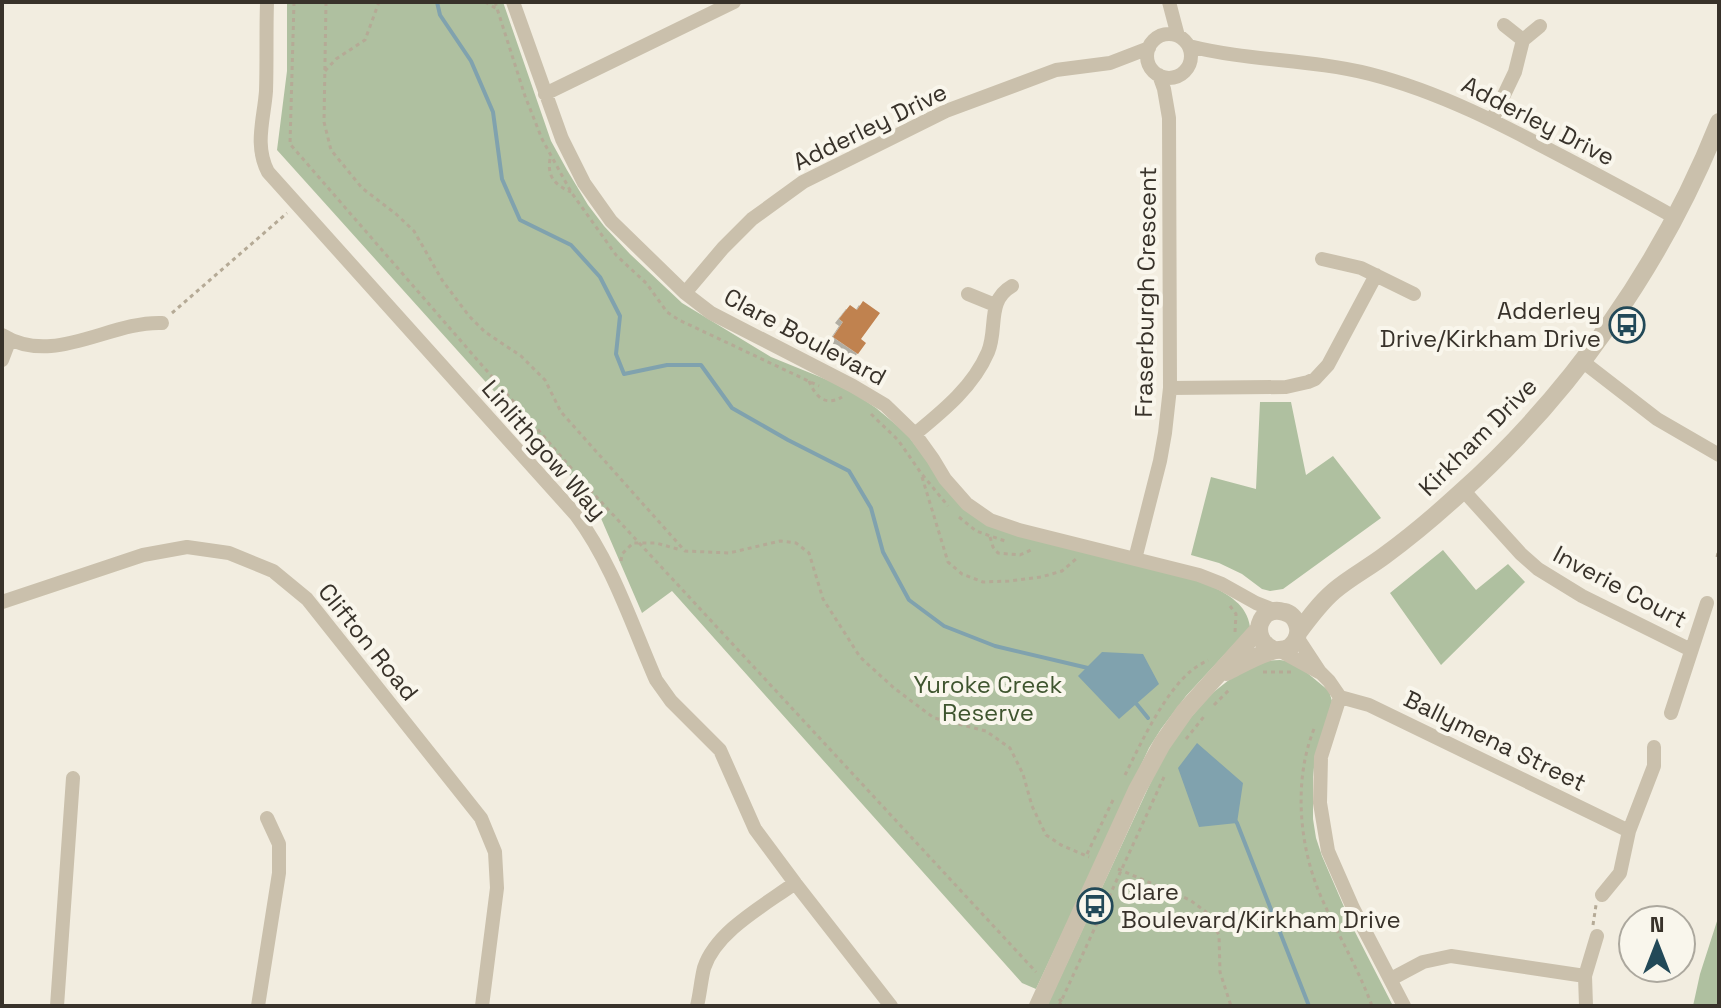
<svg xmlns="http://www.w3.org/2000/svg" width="1721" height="1008" viewBox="0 0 1721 1008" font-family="'Space Grotesk',sans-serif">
  <defs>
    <filter id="shadow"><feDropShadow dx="-4" dy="4" stdDeviation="0" flood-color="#0004"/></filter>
  </defs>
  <rect width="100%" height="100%" fill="#f2ede0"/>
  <path fill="#afc0a0" d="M287,2H503L551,141L567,170L588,205L604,226L630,254L682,303L771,357L830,381L860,397L876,408L906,433L964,509L1210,585C1228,595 1247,604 1250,627L1186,696L1161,729L1149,748L1036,989L1022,983L672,591L642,613L600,516L583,490L277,150L287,71Z
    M1260,402H1291L1306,475L1333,456L1381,518L1283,589L1270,591L1262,589L1242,574L1219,563L1191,555L1211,477L1256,489Z
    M1443,550L1476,590L1508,564L1525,582L1441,665L1390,593Z
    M1280,660L1294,662L1329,691L1332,701L1315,758L1313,777V819L1316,838L1322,856L1354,930L1393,1006H1047L1169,743L1210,695L1244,668L1261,661Z
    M1719,915V1006H1693L1700,974Z"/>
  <path fill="#80a2ae" d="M1102,652L1143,654L1159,684L1119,719L1078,676Z
    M1197,743L1243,783L1237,823L1199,827L1178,768Z"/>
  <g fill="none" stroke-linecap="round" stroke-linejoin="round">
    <path stroke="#80a2ae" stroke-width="4" d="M437,2L440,15L471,61L493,112L502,179L520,220L571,245L600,277L620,316L616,354L624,374L667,365H701L732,408L788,440L849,471L871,508L883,552L909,600L944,626L995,646L1088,668
      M1135,702L1148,718
      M1234,819L1237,823L1309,1006"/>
  </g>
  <path fill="#c08250" filter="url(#shadow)" d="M863,301L880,313L861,339L866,343L858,354L833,337L843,322L839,319L850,305L857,310Z"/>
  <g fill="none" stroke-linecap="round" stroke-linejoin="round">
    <path stroke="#b5aa96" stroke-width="3" stroke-dasharray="4 4" stroke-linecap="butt" d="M294,2L290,144L592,492L1036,972
      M326,2L324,122L331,150L362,188L396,214L414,231L442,280L469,316L485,332L521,356L545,380L561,412L685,551L729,553L780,541L796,543L809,553L823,599L860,657L894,688L934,718L986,731L1010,748L1023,774L1032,806L1046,835L1061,845L1089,857
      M485,2L497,9
      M495,2L525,96L542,139L571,192L616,255L647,284L667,312L679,320L819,386
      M325,71L336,59L365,40L379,2
      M550,159C547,177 555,185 571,192
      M172,313L287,213
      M809,381C815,396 825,407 842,397
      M871,414L898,440L921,473L948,506
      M922,477L948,562L962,574L983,582L1009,581L1041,577L1062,571L1076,559
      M959,517L976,531L1005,541
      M990,537L993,547L998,553L1020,555L1033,549
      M1717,557L1719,549
      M621,561L622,554L633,543H656L681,550
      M1230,606L1236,614L1235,632
      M1263,672H1291
      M1214,705L1231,688
      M1314,729C1293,781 1299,848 1322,899C1338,935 1358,968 1372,1006
      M1186,739L1206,714
      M1125,775C1141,743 1164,693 1192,670C1197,666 1203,663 1208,660
      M1087,854L1113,800
      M1118,869L1190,900L1206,912L1219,935L1220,972L1231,1006
      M1593,925L1596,905
      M1059,999L1066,1006
      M1059,1006L1164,777"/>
    <path stroke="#cac0ac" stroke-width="14" d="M267,2C266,32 267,62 266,91C264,119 254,145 268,172L576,515C612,563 632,625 656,680L671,701L720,750L755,829L795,883L891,1006
      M513,2L562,139L584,183L611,221L685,293L711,313L853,386L885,405L915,434L933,459L945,479L967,504L990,520L1019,530L1199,575L1222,584L1256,603L1276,611
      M1169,2L1178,36
      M1504,25L1523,40
      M1147 56a22 22 0 1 1 44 0a22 22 0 1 1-44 0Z
      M1189,46C1248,61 1310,59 1370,74C1440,92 1503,125 1567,159C1603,178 1639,197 1674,217
      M545,94L734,2
      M1492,120L1515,72L1523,40L1540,26
      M1322,259L1361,268L1414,294
      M685,293L723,248L752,219L803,182L946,111L1056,70L1110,63L1149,48
      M968,294L995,305
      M2,335C54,367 109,321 162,323
      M2,360L10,339
      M1582,361L1657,419L1719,455
      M1170,388L1286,387L1308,382L1315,379L1328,365L1376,275
      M915,434C943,411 973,387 988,352C998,328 986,301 1012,286
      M1463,490L1521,554L1538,569L1582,596L1691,650
      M1135,559L1160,461L1165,433L1170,388L1169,118L1164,89L1159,75
      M2,602L143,555L187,547L229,553L273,571L307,599L481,818L495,852L497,888L482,1006
      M1297,637L1320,672L1329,681L1340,697L1321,757L1320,803L1328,851L1353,908L1404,1006
      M1279,650L1319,672
      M1340,697L1369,705L1629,831
      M1671,713L1707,603
      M1602,895L1620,873L1629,831L1654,766V747
      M1391,979L1423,962L1451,956L1585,976
      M57,1006L73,778
      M258,1006L279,873V844L267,818
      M697,1006C700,994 701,980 704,968C716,931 765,905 795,883
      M1586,1006L1585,976L1597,936"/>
    <path stroke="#cac0ac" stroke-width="18" d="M1298,633C1309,618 1320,603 1334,591C1349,578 1368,568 1384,556C1410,537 1435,516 1459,494C1572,393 1663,263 1719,122
      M1226,672C1240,665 1257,655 1272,651C1278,649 1284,651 1290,647C1297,641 1300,632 1297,624C1295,618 1290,613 1284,612C1259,604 1248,639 1274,650
      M1038,1006L1137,790L1162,744L1185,711L1258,630"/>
  </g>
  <defs>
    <symbol id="bus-ring" viewBox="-11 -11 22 22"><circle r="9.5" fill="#f9f6ec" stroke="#224958" stroke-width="1.5"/><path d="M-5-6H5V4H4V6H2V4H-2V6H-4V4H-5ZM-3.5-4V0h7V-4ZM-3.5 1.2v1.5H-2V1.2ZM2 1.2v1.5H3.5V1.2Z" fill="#224958"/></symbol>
  </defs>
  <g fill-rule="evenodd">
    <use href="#bus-ring" x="1607" y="305" width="40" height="40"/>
    <use href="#bus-ring" x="1075" y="886" width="40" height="40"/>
  </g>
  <g text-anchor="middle" stroke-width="8" stroke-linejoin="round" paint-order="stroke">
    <g font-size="24" fill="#38322a" stroke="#f9f6ec">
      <text transform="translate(1538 121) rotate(27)" y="8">Adderley Drive</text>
      <text transform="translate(870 127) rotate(-26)" y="8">Adderley Drive</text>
      <text transform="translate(1146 292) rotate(-89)" y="8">Fraserburgh Crescent</text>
      <text transform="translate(805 337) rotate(28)" y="8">Clare Boulevard</text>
      <text transform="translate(1478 437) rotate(-45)" y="8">Kirkham Drive</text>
      <text transform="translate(544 450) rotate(49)" y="8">Linlithgow Way</text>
      <text transform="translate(1620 587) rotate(28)" y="8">Inverie Court</text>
      <text transform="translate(368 642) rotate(51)" y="8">Clifton Road</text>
      <text transform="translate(1495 741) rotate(26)" y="8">Ballymena Street</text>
    </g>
    <g font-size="24" fill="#38322a" stroke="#f9f6ec" text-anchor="end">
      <text x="1601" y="319">Adderley<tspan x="1601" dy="28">Drive/Kirkham Drive</tspan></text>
      <text x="1121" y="900" text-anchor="start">Clare<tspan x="1121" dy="28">Boulevard/Kirkham Drive</tspan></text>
    </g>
    <g font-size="24" fill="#3f552f" stroke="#f9f6ec">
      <text x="988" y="693">Yuroke Creek<tspan x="988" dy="28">Reserve</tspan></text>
    </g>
  </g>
  <rect width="1721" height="1008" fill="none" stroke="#38322a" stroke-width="8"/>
  <g transform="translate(1657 944)"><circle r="38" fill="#f9f6ec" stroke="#aca89e" stroke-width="2"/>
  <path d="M0-6L14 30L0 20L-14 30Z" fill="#224958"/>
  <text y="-12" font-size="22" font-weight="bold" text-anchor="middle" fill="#38322a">N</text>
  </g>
</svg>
